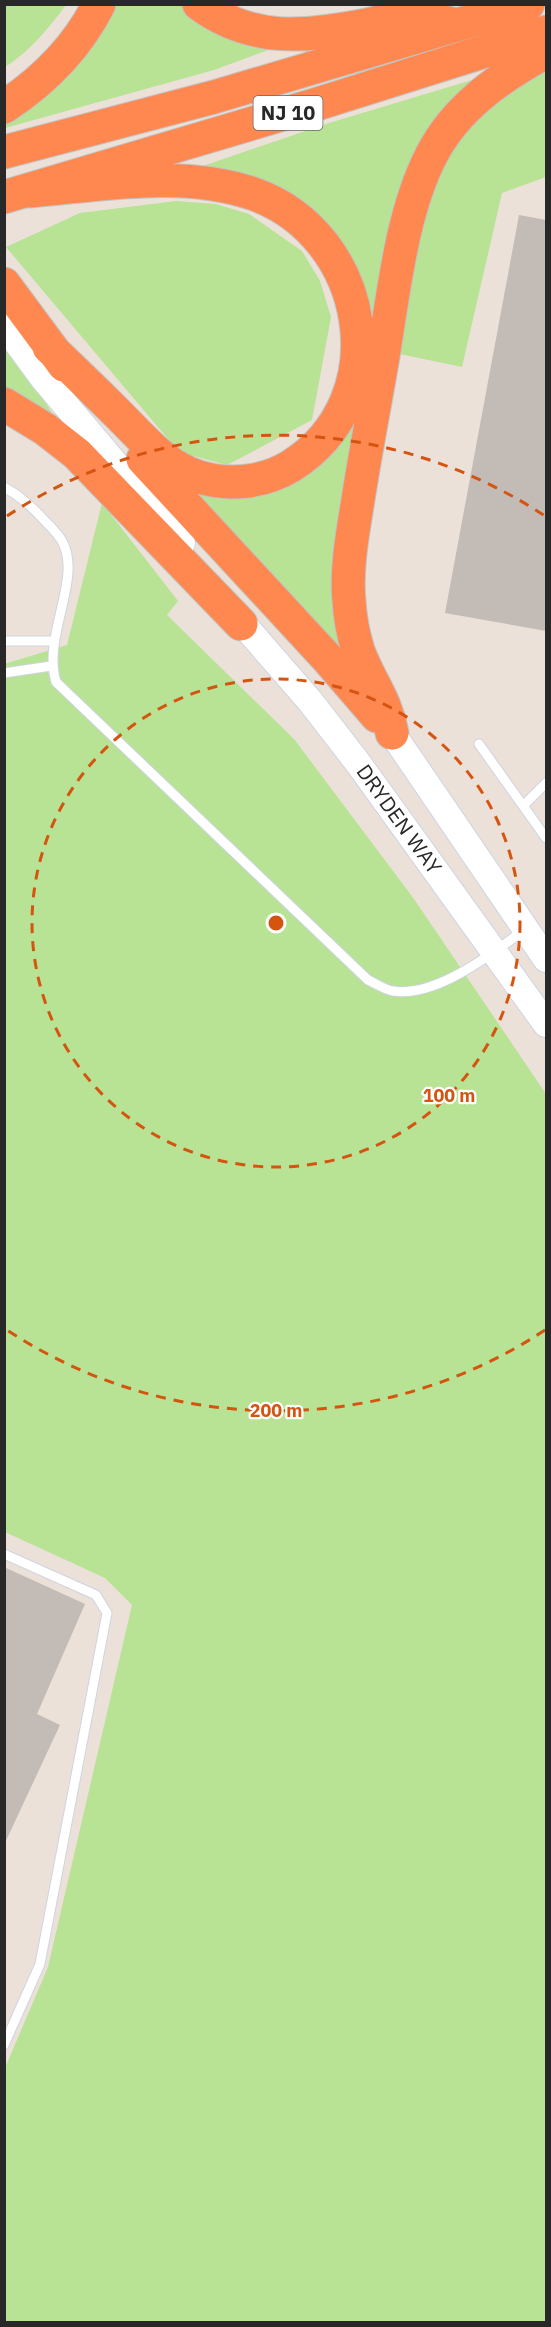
<svg xmlns="http://www.w3.org/2000/svg" width="551" height="2327" viewBox="0 0 551 2327" font-family="'IBM Plex Sans',sans-serif">
  <rect width="100%" height="100%" fill="#ebe1d9"/>
  <path fill="#b8e294" d="M5,4L66,5C48,29 30,51 5,67Z
    M114,5H185L271,49L214,70L5,128V121Z
    M546,62V177L502,193L462,367L395,353L431,179L462,126Z
    M482,77L420,155L342,655L181,483L229,492L343,428L347,261L194,169L329,123Z
    M176,201L216,204L249,214L302,251L320,281L331,317L312,420L227,465L179,452L6,247L80,213Z
    M5,341L64,431L5,391Z
    M102,503L178,601L167,615L294,739L414,899L546,1094V2322H5V2068L48,1967L132,1605L105,1578L5,1532L4,664L67,645Z"/>
  <path fill="#c3bbb6" d="M519,215L546,220V631L445,613Z
    M4,1567L85,1604L37,1714L60,1725L4,1845Z"/>
  <g fill="none" stroke-linecap="round" stroke-linejoin="round">
    <defs>
      <path id="lane" d="M4,487C22,497 33,508 47,523C52,528 58,534 62,541C83,578 42,636 56,682L368,980C375,983 385,990 393,991C435,998 492,954 524,930
        M4,641H53
        M4,673L51,666
        M479,744L546,838
        M524,805L546,783
        M4,1554L96,1595L107,1613L40,1964L4,2045"/>
      <g id="secondary">
        <path d="M4,325L43,378L182,543"/>
        <path id="s1" d="M230,609L310,701L358,763L546,1024"/>
        <path d="M392,733L546,959"/>
      </g>
      <path id="highway" d="M199,4C252,43 305,37 367,25C380,22 394,17 407,15C421,14 439,21 453,24
        M4,107C45,80 77,48 99,4
        M4,152L214,97L528,4
        M29,191C102,185 182,169 254,194C369,235 398,399 291,466C263,483 229,486 199,477C166,467 144,440 121,417C97,393 73,370 49,347
        M4,197L314,105L546,32
        M4,284L64,365
        M4,404L45,429L77,454L241,624
        M143,459L327,658L377,716
        M392,733C386,699 369,681 358,650C353,634 350,617 349,601C346,570 352,537 357,506C364,460 373,414 381,368C393,301 400,216 431,156C455,108 500,77 546,52"/>
    </defs>
    <use href="#lane" stroke="#ced4e1" stroke-width="11"/>
    <use href="#secondary" stroke="#ced4e1" stroke-width="28"/>
    <use href="#highway" stroke="#c3c3c3" stroke-width="35"/>
    <use href="#lane" stroke="#fff" stroke-width="9"/>
    <use href="#secondary" stroke="#fff" stroke-width="26"/>
    <use href="#highway" stroke="#ff8750" stroke-width="33"/>
  </g>
  <g fill="none" stroke="#d5540f" stroke-width="3" stroke-dasharray="10 8">
    <circle cx="276" cy="923" r="244"/>
    <path d="M545 1330A488 488 0 0 1 7 1330M7 516A488 488 0 0 1 545 516"/>
  </g>
  <g text-anchor="middle" stroke-width="4.5" stroke-linejoin="round" paint-order="stroke">
    <rect fill="#fff" stroke="#686868" stroke-width="1.5" x="253.5" y="96" width="69" height="34" rx="4.5"/>
    <g font-size="20" font-weight="bold" fill="#282828">
      <text x="288" y="120">NJ 10</text>
    </g>
    <g font-size="21" fill="#282828" stroke="#fff">
      <text dy="7" stroke="none"><textPath href="#s1" startOffset="270">DRYDEN WAY</textPath></text>
    </g>
  </g>
  <circle cx="276" cy="923" r="9" fill="#d5540f" stroke="#fff" stroke-width="3"/>
  <g font-size="18" text-anchor="middle" font-weight="bold" fill="#d5540f" stroke="#fff" stroke-width="4.5" stroke-linejoin="round" paint-order="stroke">
    <text x="449" y="1102">100 m</text>
    <text x="276" y="1417">200 m</text>
  </g>
  <rect width="551" height="2327" fill="none" stroke="#282828" stroke-width="12"/>
</svg>
